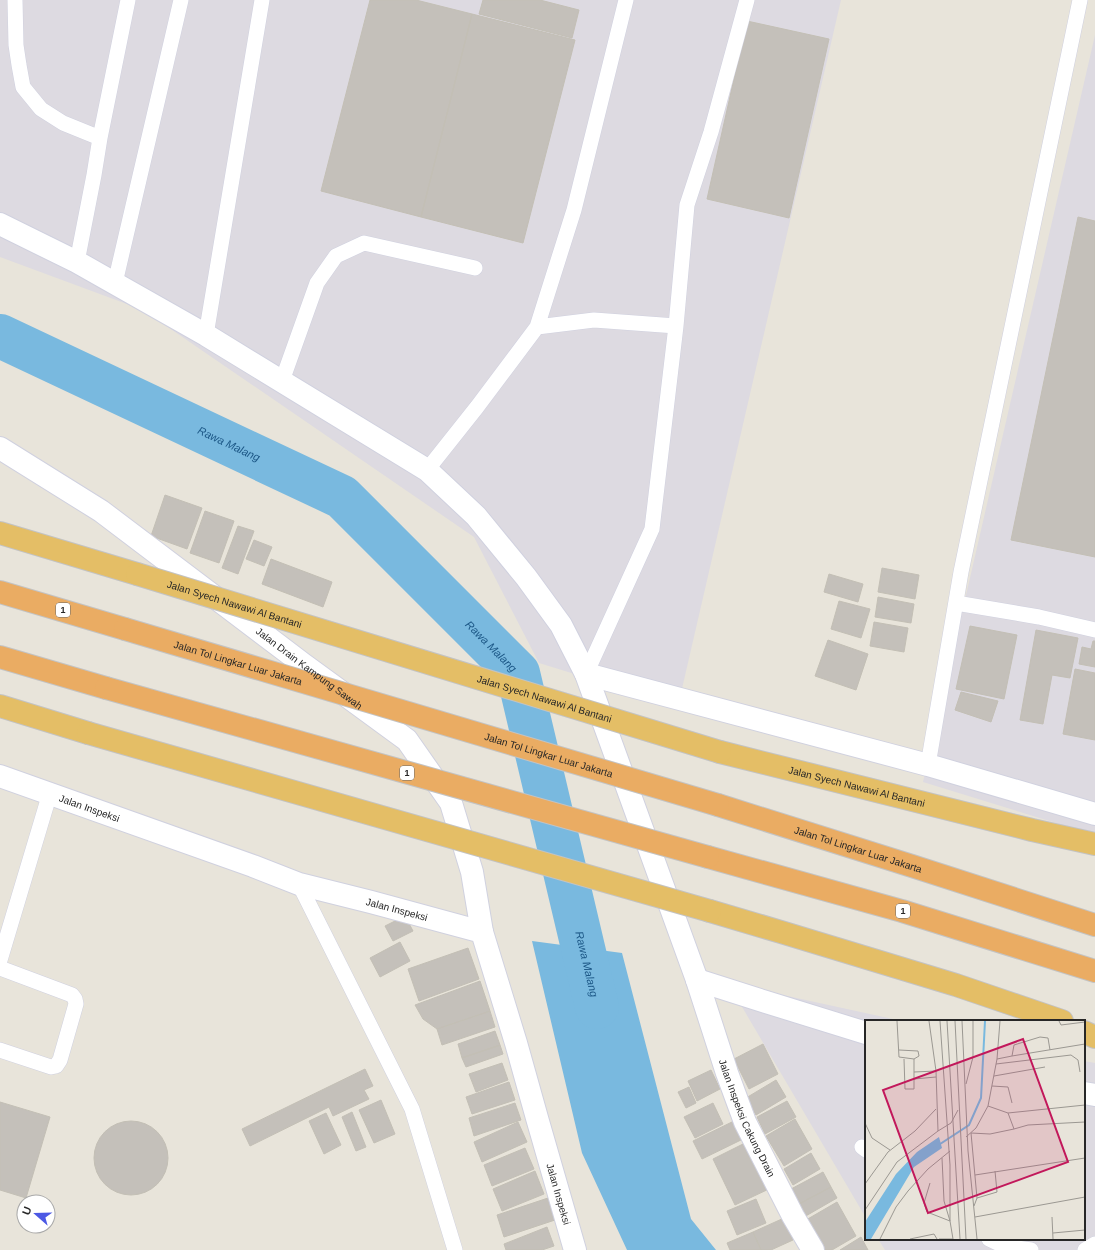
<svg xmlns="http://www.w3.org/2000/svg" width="1095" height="1250" viewBox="0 0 1095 1250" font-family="Helvetica,sans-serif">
  <rect width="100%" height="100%" fill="#e8e4da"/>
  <path fill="#dddae1" d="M0,0H841L678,706L539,663L474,537L143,310L0,257Z
    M1095,35V835L923,782Z
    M728,983L902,1021H866V1218Z
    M1084,1061L1095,1063V1250H885L878,1239H1084Z"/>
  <path fill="#79b9df" d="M532,941L622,953L691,1219L716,1250H627L582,1153Z"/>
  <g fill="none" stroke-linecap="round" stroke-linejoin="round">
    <path stroke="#79b9df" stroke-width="44" id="s1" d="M0,336L342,497L518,673L597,1007"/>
  </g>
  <path fill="#c4c0ba" stroke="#c3bfb5" d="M370,0H416L472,14L421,217L321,191Z
    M483,0H540L579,10L572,38L479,14Z
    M472,14L575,40L523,243L421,217Z
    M747,21L829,39L789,218L707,199Z
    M1078,217L1095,221V557L1011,540Z
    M165,495L202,508L187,549L151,536Z
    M205,511L234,521L219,563L190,553Z
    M238,526L254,531L238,574L222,568Z
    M254,540L272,547L264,566L246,559Z
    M271,559L332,582L323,607L262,584Z
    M882,568L919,575L915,599L878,592Z
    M829,574L863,584L858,602L824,592Z
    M878,597L914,604L911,623L875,617Z
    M839,601L870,609L861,638L831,629Z
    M874,622L908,628L904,652L870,646Z
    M970,626L1017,635L1004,699L956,689Z
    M1036,630L1078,638L1070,678L1052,675L1043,724L1020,720Z
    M828,640L868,654L856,690L815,676Z
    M1093,641H1095V667L1079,664L1082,647L1091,649Z
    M1075,669L1095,673V740L1063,734Z
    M961,692L998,701L991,722L955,710Z
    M405,916L413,931L393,941L385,926Z
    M400,942L410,961L380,977L370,958Z
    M468,948L479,979L419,1001L408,969Z
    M480,981L490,1011L437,1029L423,1019L415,1005Z
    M490,1011L495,1027L442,1045L437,1029Z
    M495,1031L500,1045L462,1058L458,1044Z
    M763,1044L778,1074L749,1089L734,1059Z
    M500,1045L503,1054L466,1067L462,1058Z
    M502,1063L508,1080L476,1092L469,1074Z
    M365,1069L373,1086L364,1090L369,1099L333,1116L329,1107L250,1146L242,1129Z
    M711,1070L720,1089L697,1101L688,1081Z
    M776,1080L786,1097L756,1115L746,1098Z
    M509,1082L515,1100L472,1114L466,1097Z
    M689,1087L696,1103L686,1108L678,1092Z
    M381,1100L395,1134L374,1143L359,1110Z
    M787,1101L796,1117L765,1134L757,1117Z
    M0,1102L50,1117L26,1198L0,1190Z
    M515,1103L521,1120L474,1136L469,1118Z
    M713,1103L723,1124L695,1138L684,1117Z
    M352,1112L366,1147L356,1151L342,1117Z
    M326,1113L341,1145L324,1154L309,1121Z
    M795,1119L812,1149L784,1166L766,1136Z
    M734,1121L743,1139L702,1159L693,1141Z
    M94 1158a37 37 0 1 1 74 0a37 37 0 1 1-74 0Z
    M518,1122L527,1142L482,1162L474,1142Z
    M749,1141L771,1188L735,1205L713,1159Z
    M525,1148L534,1169L492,1186L484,1165Z
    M811,1153L820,1169L793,1185L784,1169Z
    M535,1171L544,1194L502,1211L493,1189Z
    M823,1172L831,1187L799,1204L791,1189Z
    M831,1187L837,1198L804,1217L797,1205Z
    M548,1198L555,1220L504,1237L497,1215Z
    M756,1199L766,1223L737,1235L727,1211Z
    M837,1202L856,1236L832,1250H824L806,1220Z
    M784,1218L793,1240L771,1250H761L753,1232Z
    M547,1227L554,1246L542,1250H506L504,1244Z
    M753,1232L761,1250H730L727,1243Z
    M861,1237L868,1250H840Z"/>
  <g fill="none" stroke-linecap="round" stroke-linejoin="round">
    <defs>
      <path id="service" d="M15,0L16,45L19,65L23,87L41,109L63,123L100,138L94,175L77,262
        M100,138L128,0
        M115,283L181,0
        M537,327L594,320L676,326L687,205L711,132L747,0
        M206,335L262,0
        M282,381L317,283L336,256L364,243L475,268
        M427,470L477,407L537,327L574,210L626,0
        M956,603L1039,617L1095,630
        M586,674L652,529L676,326
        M928,765L961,572L1080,0
        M299,884L412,1109L455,1250
        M0,960L50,793
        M0,968L72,995L75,999L76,1004L60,1060L56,1066L51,1067L0,1050
        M862,1147L866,1150
        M989,1239L1004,1246L1031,1250
        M1085,1250L1095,1244"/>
      <g id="minor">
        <path id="s2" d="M0,224L77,262L206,335L427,470L476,516L526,577L561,625L586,674L697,980L727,1073L745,1122L793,1216L813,1250"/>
        <path id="s3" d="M0,448L101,511L303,664L407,740L451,803L472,872L482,932"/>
        <path d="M586,674L928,765L1095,814"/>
        <path id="s4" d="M0,776L253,866L299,884L371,902L482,932L516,1043L537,1118L575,1250"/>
        <path d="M697,980L766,1002L866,1033"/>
        <path d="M1084,1093L1095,1095"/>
      </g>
      <g id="trunk">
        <path d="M0,533L137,574"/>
        <path d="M0,706L88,733"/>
        <path id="s5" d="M720,752L1032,830L1095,844"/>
        <path d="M710,911L781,932L956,985L1062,1021"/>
        <path d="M1084,1032L1095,1037"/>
      </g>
      <g id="motorway">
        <path d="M0,592L125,629"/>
        <path d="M0,657L106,688"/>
        <path id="s6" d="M718,805L912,866L1095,925"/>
        <path d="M708,857L902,911L1095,971"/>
      </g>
    </defs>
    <use href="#service" stroke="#d0d1df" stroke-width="16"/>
    <use href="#minor" stroke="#d0d1df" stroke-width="24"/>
    <use href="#trunk" stroke="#c3c3c3" stroke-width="24"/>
    <use href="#motorway" stroke="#c3c3c3" stroke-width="24"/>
    <use href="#service" stroke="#fff" stroke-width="15"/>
    <use href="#minor" stroke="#fff" stroke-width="22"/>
    <use href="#trunk" stroke="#e4be66" stroke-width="22"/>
    <use href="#motorway" stroke="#eaac63" stroke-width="22"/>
    <defs>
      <g id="trunk-bridge">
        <path id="s7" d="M137,574L720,752"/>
        <path d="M88,733L710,911"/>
      </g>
      <g id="motorway-bridge">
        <path id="s8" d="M125,629L718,805"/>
        <path d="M106,688L708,857"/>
      </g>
    </defs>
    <use href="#trunk-bridge" stroke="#c3c3c3" stroke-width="24" stroke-linecap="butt"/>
    <use href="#motorway-bridge" stroke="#c3c3c3" stroke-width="24" stroke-linecap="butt"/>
    <use href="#trunk-bridge" stroke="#e4be66" stroke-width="22"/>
    <use href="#motorway-bridge" stroke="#eaac63" stroke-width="22"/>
  </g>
  <g text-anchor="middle" stroke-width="3" stroke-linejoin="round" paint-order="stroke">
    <g fill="#fff" stroke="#686868" stroke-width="1">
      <rect x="56" y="603" width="14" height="14" rx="3"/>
      <rect x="400" y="766" width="14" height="14" rx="3"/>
      <rect x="896" y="904" width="14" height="14" rx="3"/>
    </g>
    <g font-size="9" font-weight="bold" fill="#272727">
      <text x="63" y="613">1</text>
      <text x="407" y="776">1</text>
      <text x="903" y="914">1</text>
    </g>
    <g font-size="10" fill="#272727" stroke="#fff">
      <text dy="4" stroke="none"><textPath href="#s7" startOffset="102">Jalan Syech Nawawi Al Bantani</textPath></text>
      <text dy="4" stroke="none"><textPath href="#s8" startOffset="118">Jalan Tol Lingkar Luar Jakarta</textPath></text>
      <text dy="4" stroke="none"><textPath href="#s3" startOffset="380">Jalan Drain Kampung Sawah</textPath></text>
      <text dy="4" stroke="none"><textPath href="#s7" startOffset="426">Jalan Syech Nawawi Al Bantani</textPath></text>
      <text dy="4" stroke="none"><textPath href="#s8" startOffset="442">Jalan Tol Lingkar Luar Jakarta</textPath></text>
      <text dy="4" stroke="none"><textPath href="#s5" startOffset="141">Jalan Syech Nawawi Al Bantani</textPath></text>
      <text dy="4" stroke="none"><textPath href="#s4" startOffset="95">Jalan Inspeksi</textPath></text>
      <text dy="4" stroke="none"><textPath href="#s6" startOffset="147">Jalan Tol Lingkar Luar Jakarta</textPath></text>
      <text dy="4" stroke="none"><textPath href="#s4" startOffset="419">Jalan Inspeksi</textPath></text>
      <text dy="4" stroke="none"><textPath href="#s2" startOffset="1226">Jalan Inspeksi Cakung Drain</textPath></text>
      <text dy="4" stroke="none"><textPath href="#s4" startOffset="780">Jalan Inspeksi</textPath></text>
    </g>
    <g font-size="11" font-style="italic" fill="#1c5786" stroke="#fff">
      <text dy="4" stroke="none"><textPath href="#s1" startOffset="253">Rawa Malang</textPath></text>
      <text dy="4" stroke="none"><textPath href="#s1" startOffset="589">Rawa Malang</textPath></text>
      <text dy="4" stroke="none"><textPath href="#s1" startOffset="926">Rawa Malang</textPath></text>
    </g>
  </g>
  <g transform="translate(865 1020)">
    <rect width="220" height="220" fill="#e8e4da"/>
    <path d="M74,117L77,128L49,147L6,219H0V202L31,154L52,132Z" fill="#79b9df"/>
    <path fill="none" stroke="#79b9df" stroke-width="2" d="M69,128L104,105L116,78L120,1"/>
    <path fill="none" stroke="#9b9892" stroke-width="1" d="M32,1L34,37L49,39V69H40L39,39M75,1L85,145V201L88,219M82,1L95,219M90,1L101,219M97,1L103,131L112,219M194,1L196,5L220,2M34,30L53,31L54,36L49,39M147,36L220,24M132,39L147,36L149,25L175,17L183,18L185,30M131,44L206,35L213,40L215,52M49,52L71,51M129,56L180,47M49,59L71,57M101,64L108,37V1M127,66L143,67L147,83M123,86L143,93L220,85M143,93L149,109L163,105L220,102M0,103L7,118L25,130M73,111L86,103L93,90M106,113L112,178L109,186M106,113L125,114L149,109M101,117L111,108L123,86L132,39L135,1M77,138L79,181L85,201M110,155L220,138M65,163L59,183L62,192L85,201M0,164L23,132L50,111L71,89M112,178L132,172L130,151M0,190L32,142L73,111L71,51L64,1M110,197L220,177M187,197L188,219M188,213L220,210M15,219L31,187L43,171L63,149L85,131M45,219L69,214L72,219M74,219H88"/>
    <path fill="#c2185b" fill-opacity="0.15" stroke="#c2185b" stroke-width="2" d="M158,19L203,142L63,193L18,70Z"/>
    <rect width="220" height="220" fill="none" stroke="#272727" stroke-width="2"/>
  </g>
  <g transform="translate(36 1214) rotate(290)"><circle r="19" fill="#ffffff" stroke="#a9a9a9"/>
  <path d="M0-3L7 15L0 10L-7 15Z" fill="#4c59e4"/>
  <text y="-6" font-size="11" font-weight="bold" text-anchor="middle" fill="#272727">U</text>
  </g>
</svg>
